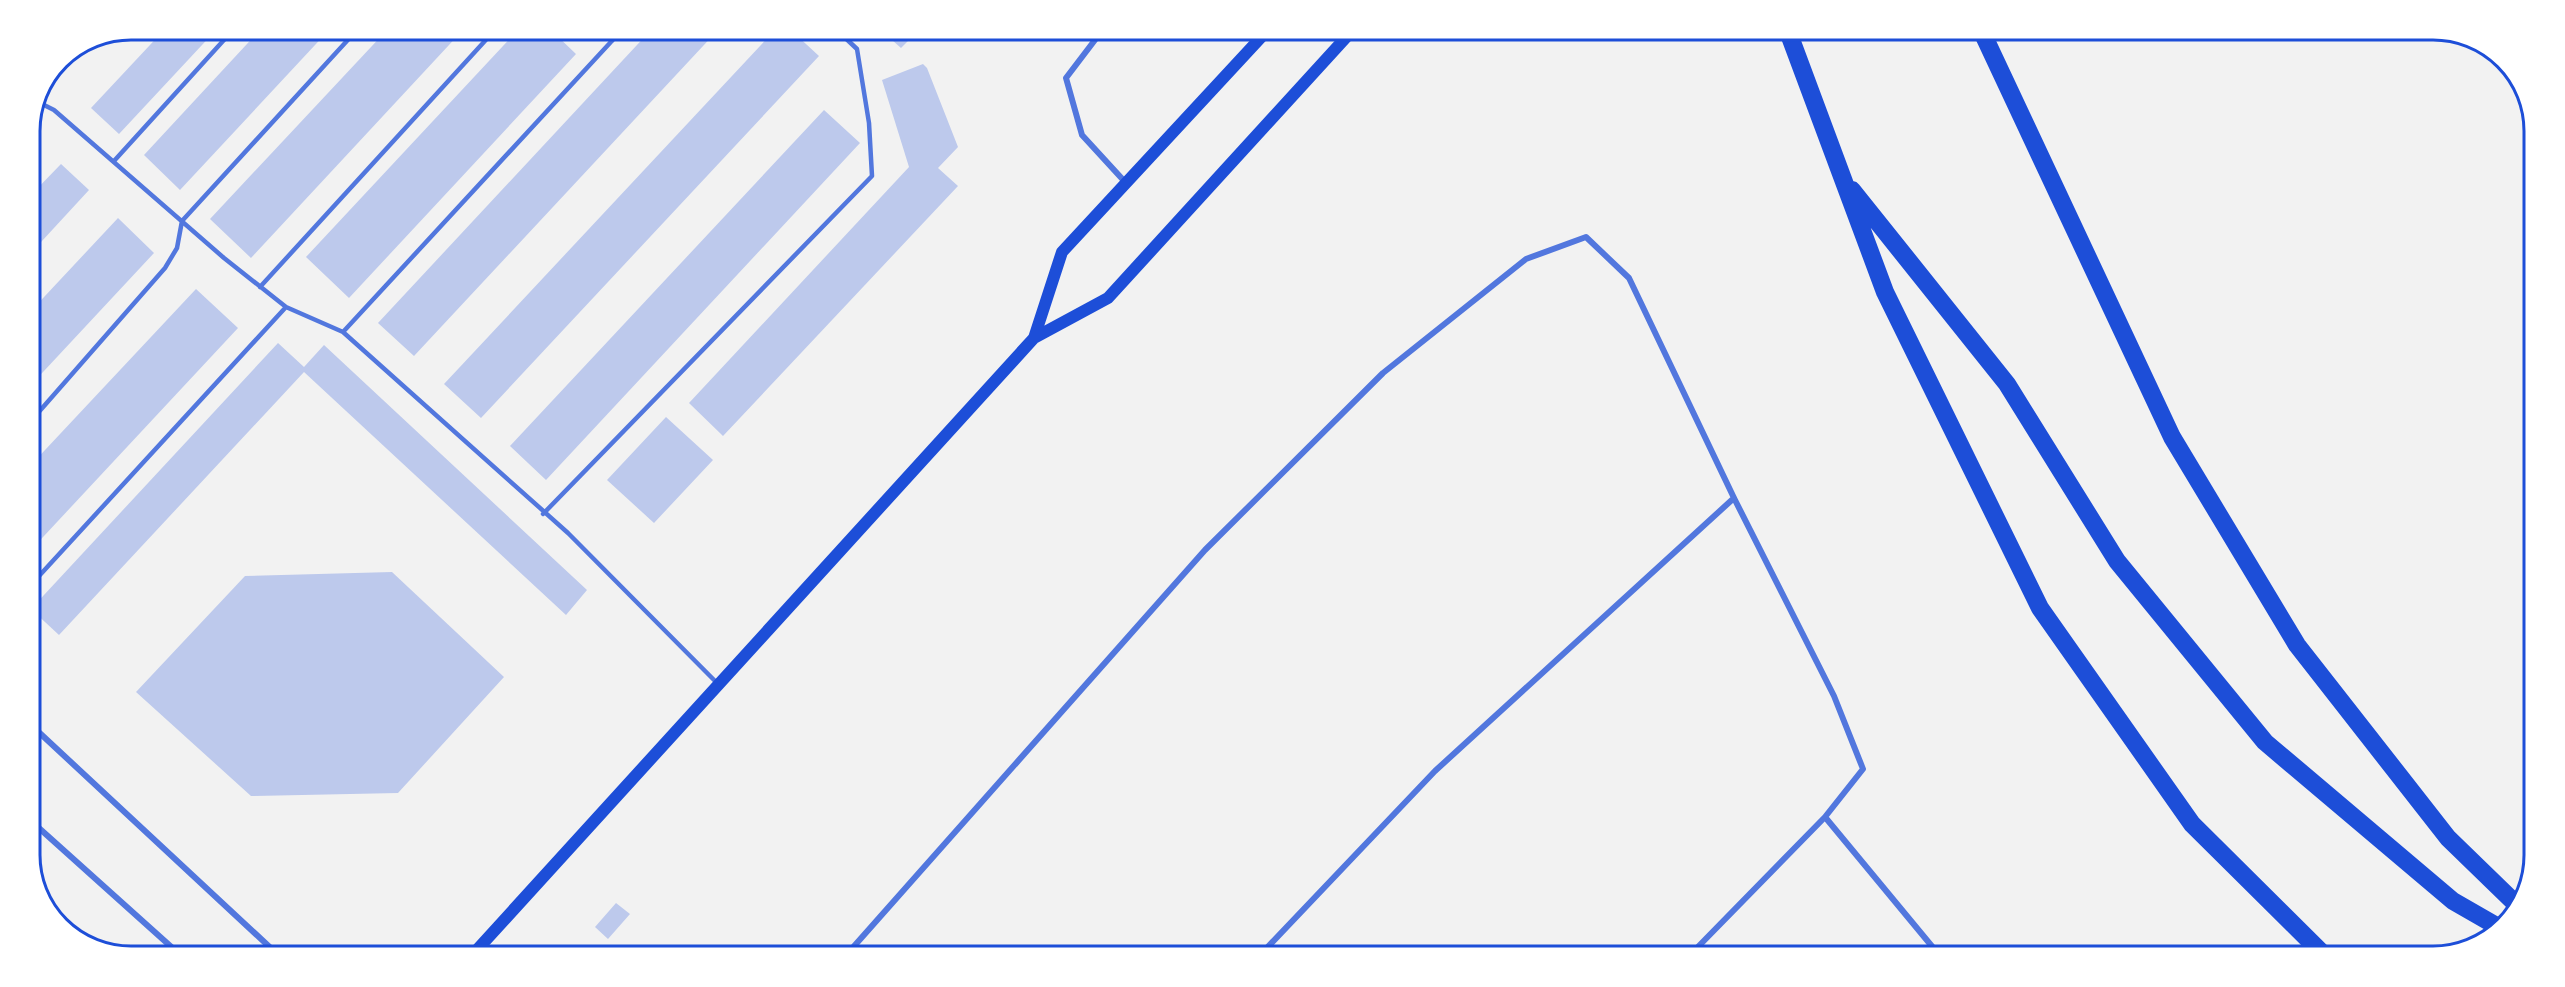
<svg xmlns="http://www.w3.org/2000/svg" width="2565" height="987" viewBox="0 0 2565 987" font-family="'Public Sans',sans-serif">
  <rect width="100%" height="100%" fill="#f2f2f2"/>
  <path fill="#bdc9ec" d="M164,30H216L119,134L91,108Z
    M260,30H329L180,190L144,155Z
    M386,31H462L251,258L210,219Z
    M517,31H552L576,54L349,298L306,257Z
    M650,31H717L414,356L378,323Z
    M773,32H793L819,56L481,418L444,384Z
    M883,32H917L901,48Z
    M923,64L927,68L958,147L938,168L958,186L723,436L689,403L909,167L882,80Z
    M824,110L860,143L546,480L510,446Z
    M61,164L89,190L30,254V196Z
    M118,218L154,253L30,386V312Z
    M196,289L238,328L30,551V466Z
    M278,343L304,367L324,345L587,590L566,615L304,372L59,635L31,609Z
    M666,417L713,460L654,523L607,480Z
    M392,572L504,677L398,793L251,796L136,692L245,576Z
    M616,903L630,914L608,939L595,927Z"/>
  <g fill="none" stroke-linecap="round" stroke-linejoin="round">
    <path stroke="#5277de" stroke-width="4.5" d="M599,31L612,41
      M40,103L54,110L224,258L286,307L343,332L568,533L718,684
      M114,161L233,30
      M260,287L494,31
      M343,332L621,31
      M30,422L165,268L177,248L182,221L356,31
      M543,514L872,176L869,123L857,49L839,32
      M30,572L39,576L286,307"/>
    <path stroke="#5277de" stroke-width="6" d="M1101,32L1066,78L1082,135L1126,183
      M30,724L275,952
      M1825,817L1940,956
      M30,820L177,952
      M848,953L1205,550L1383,373L1526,259L1586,237L1629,278L1734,498L1834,696L1863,769L1825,817L1690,955
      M1261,954L1435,771L1734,498"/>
    <path stroke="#1d4ed8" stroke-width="12" d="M1034,338L1062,252L1265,33
      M475,952L1034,338L1108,298L1350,33"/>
    <path stroke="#1d4ed8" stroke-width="18" d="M1789,34L1885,292L2040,608L2192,824L2326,957
      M1983,34L2172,437L2297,645L2448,838L2517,905
      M1852,190L2007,384L2117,561L2265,742L2453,901L2500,928"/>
  </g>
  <path d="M0 0H2565V987H0ZM131 40H2433A91 91 0 0 1 2524 131V855A91 91 0 0 1 2433 946H131A91 91 0 0 1 40 855V131A91 91 0 0 1 131 40Z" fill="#fff" fill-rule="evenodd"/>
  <path fill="none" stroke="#1d4ed8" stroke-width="3" d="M131 40H2433A91 91 0 0 1 2524 131V855A91 91 0 0 1 2433 946H131A91 91 0 0 1 40 855V131A91 91 0 0 1 131 40Z"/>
</svg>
